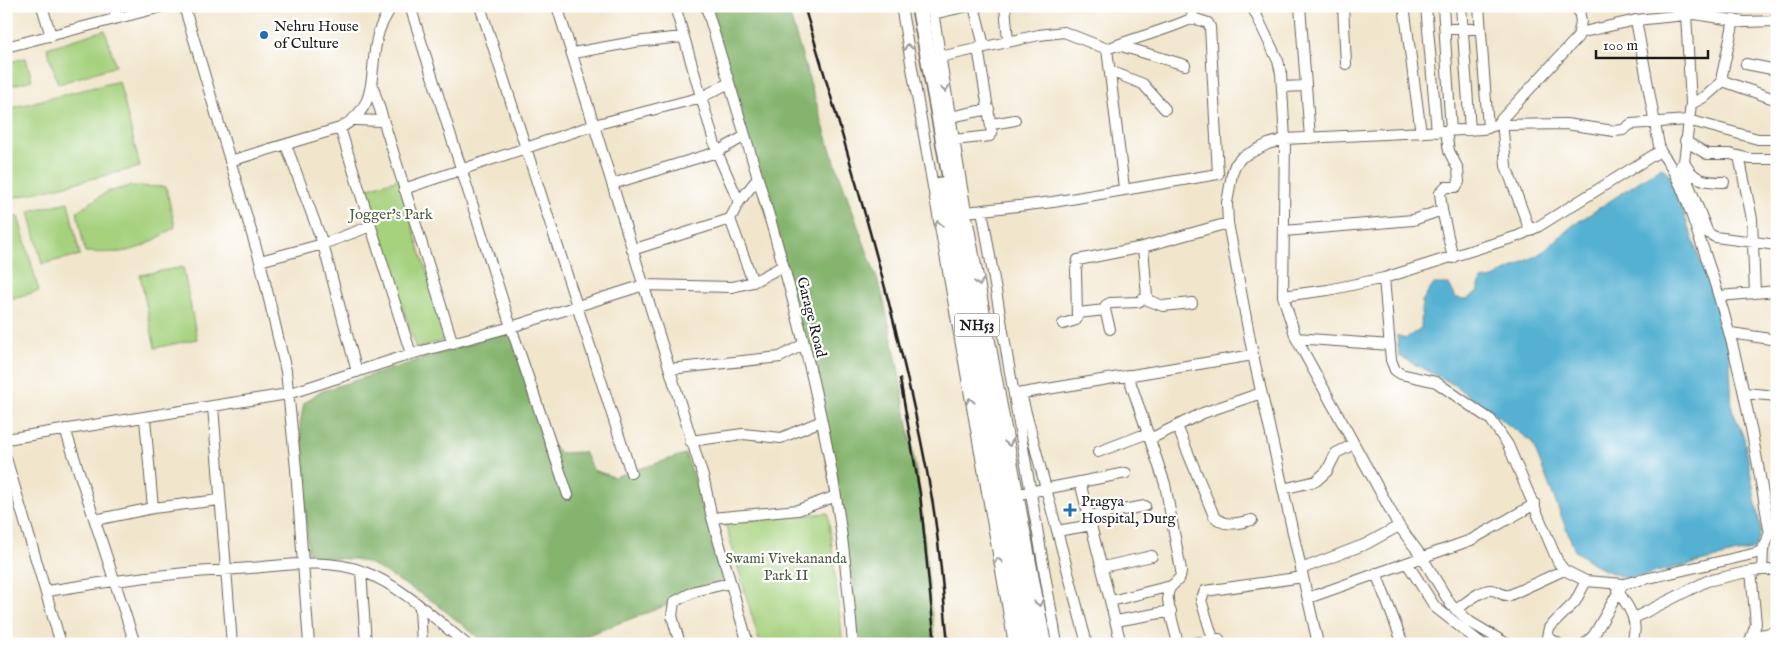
<svg xmlns="http://www.w3.org/2000/svg" width="1783" height="650" viewBox="0 0 1783 650" font-family="'IM FELL English',serif">
  <rect width="100%" height="100%" fill="#fff"/>
  <filter id="ink" filterUnits="userSpaceOnUse"><feTurbulence type="fractalNoise" baseFrequency=".02" numOctaves="2"/><feDisplacementMap in="SourceGraphic" scale="10" xChannelSelector="R" yChannelSelector="G"/><feConvolveMatrix kernelMatrix="1 2 1 2 8 2 1 2 1" color-interpolation-filters="sRGB"/></filter>
  <filter id="wash" filterUnits="userSpaceOnUse"><feTurbulence type="fractalNoise" baseFrequency=".0096" numOctaves="4" result="noise"/><feDisplacementMap in="SourceGraphic" scale="20" xChannelSelector="R" yChannelSelector="G"/><feGaussianBlur stdDeviation="1.12" result="paint"/><feColorMatrix in="noise" values="0 0 0 0 0 0 0 0 0 0 0 0 0 0 0 0 0 1.4 0 .05"/><feComposite in="paint" operator="in"/></filter>
  <g filter="url(#wash)">
    <rect width="100%" height="100%" fill="#f1e6cc"/>
    <path fill="#a6d27e" stroke="#61774d" d="M105,30L116,66L58,84L47,48Z
      M26,58L32,80L6,87V63Z
      M119,81L140,167L13,198L6,172V109Z
      M398,179L447,339L416,349L366,189Z
      M131,186L166,187L175,227C137,252 130,254 85,252L77,211L107,192Z
      M68,202L80,255L42,264L29,211Z
      M6,212L8,218L18,216L39,291L6,300Z
      M183,267L197,339L155,348L140,275Z
      M828,513L843,644H760L725,523Z"/>
    <path fill="#84b46d" stroke="#506844" d="M706,6H787L831,151L882,293L897,362L920,494L935,644H852L845,558L804,344Z
      M503,333L515,340L545,437L561,453L584,452L593,470L614,477L685,454C702,494 712,537 726,578L691,596L564,644H486L434,602L371,564L354,559L314,558L308,552L300,424L304,403L319,392Z"/>
    <path fill="#54b1d2" stroke="#386677" d="M1661,167L1670,174L1729,343L1732,409L1744,438L1761,531L1755,549L1628,579L1600,568L1575,551L1532,442L1451,383L1399,356L1397,335L1405,339L1421,328L1422,301L1434,284H1449L1456,298L1467,299L1477,293L1481,280L1493,278L1543,252L1572,226Z"/>
  </g>
  <g filter="url(#ink)">
    <g fill="none" stroke-linecap="round" stroke-linejoin="round">
      <defs>
        <path id="minor" d="M42,6L51,36
          M113,6L116,17
          M184,6L260,261L286,371L296,469L309,644
          M410,6L511,327L568,495
          M480,6L631,473
          M557,6L704,480L712,518L748,644
          M675,6L717,152L739,202
          M706,6C754,168 809,330 836,497C844,546 849,595 853,644
          M901,6L1014,644
          M932,6L966,212L1046,644
          M974,6L984,46
          M1005,6L1008,41
          M1252,6L1278,61L1281,73L1285,139L1283,296L1296,338L1399,526L1422,557L1451,605L1470,622L1507,644
          M1300,6L1310,138
          M1343,6L1346,64
          M1404,6L1421,133
          M1426,6L1437,132
          M1443,6L1451,131
          M1461,6L1470,130
          M1479,6L1488,128
          M933,14L968,6
          M1686,14L1691,104L1684,162C1693,180 1704,182 1724,182
          M1636,20L1660,151
          M1734,20L1722,75L1723,81L1777,100
          M1445,29H1481
          M1579,33L1636,20L1695,14L1744,22L1777,21
          M1118,45L1185,65
          M6,47L165,6
          M1107,49L1124,188
          M573,53L634,42L683,37
          M940,57L1039,35L1064,32L1107,49C1136,37 1165,31 1193,18
          M1746,64L1777,70
          M1110,71L1143,84L1165,109
          M372,84L453,344
          M1282,87L1306,86
          M1691,104L1706,96L1723,81
          M950,117L989,109
          M355,120L382,121
          M1502,120L1506,166L1530,231
          M992,124L1015,120
          M1502,125L1566,124L1614,131L1623,130L1631,124L1688,120L1758,139H1777
          M340,128L411,354
          M1446,131L1449,151L1458,169L1459,182L1456,187H1445L1440,193L1442,210L1453,258
          M954,140L990,136L992,133L978,48
          M1685,141L1707,154H1730L1750,159H1777
          M286,145L323,244L357,372
          M1739,156L1752,219L1755,293
          M230,161L340,128C383,105 367,69 379,31C382,22 387,14 392,6
          M1681,165L1708,233L1715,237L1777,245
          M612,184L717,152L745,136
          M404,189L594,125L702,97L729,83
          M982,210L1057,644
          M966,212L1053,202L1218,174L1210,27L1208,23L1193,18L1191,6
          M730,219L753,282
          M1284,231L1413,220L1442,210
          M632,250L730,219L739,202L758,178
          M260,261L323,244L371,226
          M1384,278L1391,360L1395,370L1401,374L1436,382L1491,420L1508,445L1558,562L1564,570L1586,581L1623,584L1757,553C1772,546 1765,529 1777,519
          M1283,296L1328,290L1384,278L1518,236L1539,226L1660,151C1681,178 1688,205 1699,237C1735,334 1752,427 1769,529
          M1720,296L1777,291
          M1145,299L1163,306L1192,303
          M1078,313L1105,310
          M1063,324L1076,320L1077,317L1076,270L1078,260L1143,247L1228,223
          M1110,329L1105,310L1106,305L1110,303L1138,302L1147,297L1143,247
          M1731,333L1777,340
          M1296,338L1390,345
          M670,369L780,357L804,344
          M1128,375L1165,484L1181,570C1182,583 1170,582 1168,593C1166,604 1176,632 1178,644
          M1745,393L1777,396
          M1017,394L1253,355
          M1021,394L1087,644
          M213,407L232,644
          M145,419L153,508
          M1177,426L1214,516C1225,528 1238,523 1252,520
          M65,429L135,644
          M6,439L288,394L411,354L511,327L644,285L732,287L753,282L783,266
          M1150,439L1203,413L1261,393
          M690,441L743,434L781,438L821,421
          M1098,452L1148,433
          M6,458L61,644
          M1080,482L1121,644
          M1283,489L1316,481L1327,471L1336,453L1354,444
          M1024,493L1126,473
          M1089,516L1145,506
          M712,518L798,510L836,496
          M95,520L153,508L219,500
          M1057,531L1092,525
          M1407,563L1435,607L1482,644
          M1103,567L1152,556
          M1301,569L1366,544L1399,526
          M1762,570H1777
          M361,571L366,644
          M1376,573L1403,644
          M1617,590C1629,607 1641,623 1631,644
          M47,591C114,580 182,572 251,568C287,565 329,558 364,572C402,586 435,619 466,644
          M1308,598L1471,540L1535,504
          M1111,601L1171,586
          M420,608L422,644
          M1456,610C1465,604 1479,590 1491,590C1499,590 1501,597 1510,595L1564,570
          M1634,618L1707,581L1751,571
          M1116,621L1171,611
          M1753,636L1777,632
          M1213,639L1201,600L1205,591L1303,577
          M680,644L672,616L674,602L695,591L730,583
          M1188,644L1219,639L1222,644
          M1318,644L1253,355L1228,223L1227,203L1232,174L1235,165L1242,157L1268,144L1285,139L1483,129L1496,125L1578,37L1581,21L1578,6
          M1559,644L1547,637L1549,628L1575,602L1586,581
          M1585,644L1594,635L1623,584
          M1749,644L1756,624L1751,571L1762,570L1763,550"/>
        <path id="highway" d="M919,6L1035,644
          M941,185L1024,644"/>
      </defs>
      <use href="#minor" stroke="#67635a" stroke-width="12"/>
      <use href="#highway" stroke="#67635a" stroke-width="18"/>
      <use href="#minor" stroke="#fff" stroke-width="10"/>
      <use href="#highway" stroke="#fff" stroke-width="15"/>
      <path stroke="#1c1c1c" stroke-width="2.5" d="M804,6C852,167 901,327 931,493C940,543 943,594 948,644
        M900,379L920,494L935,644"/>
    </g>
    <defs><path id="oneway-chevron" d="M-2-3.5L2.5 0L-2 3.5" fill="none" stroke-width="1.6" stroke-linecap="round" stroke-linejoin="round" transform="scale(1.25)"/></defs>
    <g stroke="#999">
      <use href="#oneway-chevron" transform="translate(908 47) rotate(-100)"/>
      <use href="#oneway-chevron" transform="translate(945 89) rotate(80)"/>
      <use href="#oneway-chevron" transform="translate(938 224) rotate(-100)"/>
      <use href="#oneway-chevron" transform="translate(979 283) rotate(80)"/>
      <use href="#oneway-chevron" transform="translate(970 401) rotate(-100)"/>
      <use href="#oneway-chevron" transform="translate(1009 443) rotate(79)"/>
      <use href="#oneway-chevron" transform="translate(998 561) rotate(-101)"/>
      <use href="#oneway-chevron" transform="translate(1039 603) rotate(79)"/>
    </g>
  </g>
  <g fill="#1f6fb2" stroke="#fff" stroke-width="2">
    <circle cx="264" cy="35" r="5"/>
    <path d="M1067.5 502.5h5v5h5v5h-5v5h-5v-5h-5v-5h5z"/>
  </g>
  <g text-anchor="middle" stroke-width="4.5" stroke-linejoin="round" paint-order="stroke">
    <rect fill="#fff" stroke="#606060" stroke-width="1" x="954.5" y="313.5" width="45" height="23" rx="4"/>
    <g font-size="14" font-weight="bold" fill="#1c1c1c">
      <text x="977" y="330">NH53</text>
    </g>
    <g font-size="15" fill="#1c1c1c" stroke="#fff" text-anchor="start">
      <text x="274" y="31">Nehru House<tspan x="274" dy="17">of Culture</tspan></text>
      <text x="1081" y="506">Pragya<tspan x="1081" dy="17">Hospital, Durg</tspan></text>
    </g>
    <g font-size="15" fill="#4c5c3e" stroke="#fff">
      <text x="391" y="219">Jogger's Park</text>
      <text x="786" y="563">Swami Vivekananda<tspan x="786" dy="17">Park II</tspan></text>
    </g>
    <g font-size="15" fill="#1c1c1c" stroke="#fff">
      <text transform="translate(812 317) rotate(76)" y="5">Garage Road</text>
    </g>
  </g>
  <rect width="1783" height="650" fill="none" stroke="#fff" stroke-width="25"/>
  <path d="M1596 50v8h112v-8" fill="none" stroke="#1c1c1c" stroke-width="2.5"/>
  <text x="1603" y="50" font-size="15" fill="#1c1c1c" stroke="#ffffff" stroke-width="4" paint-order="stroke">100 m</text>
</svg>
